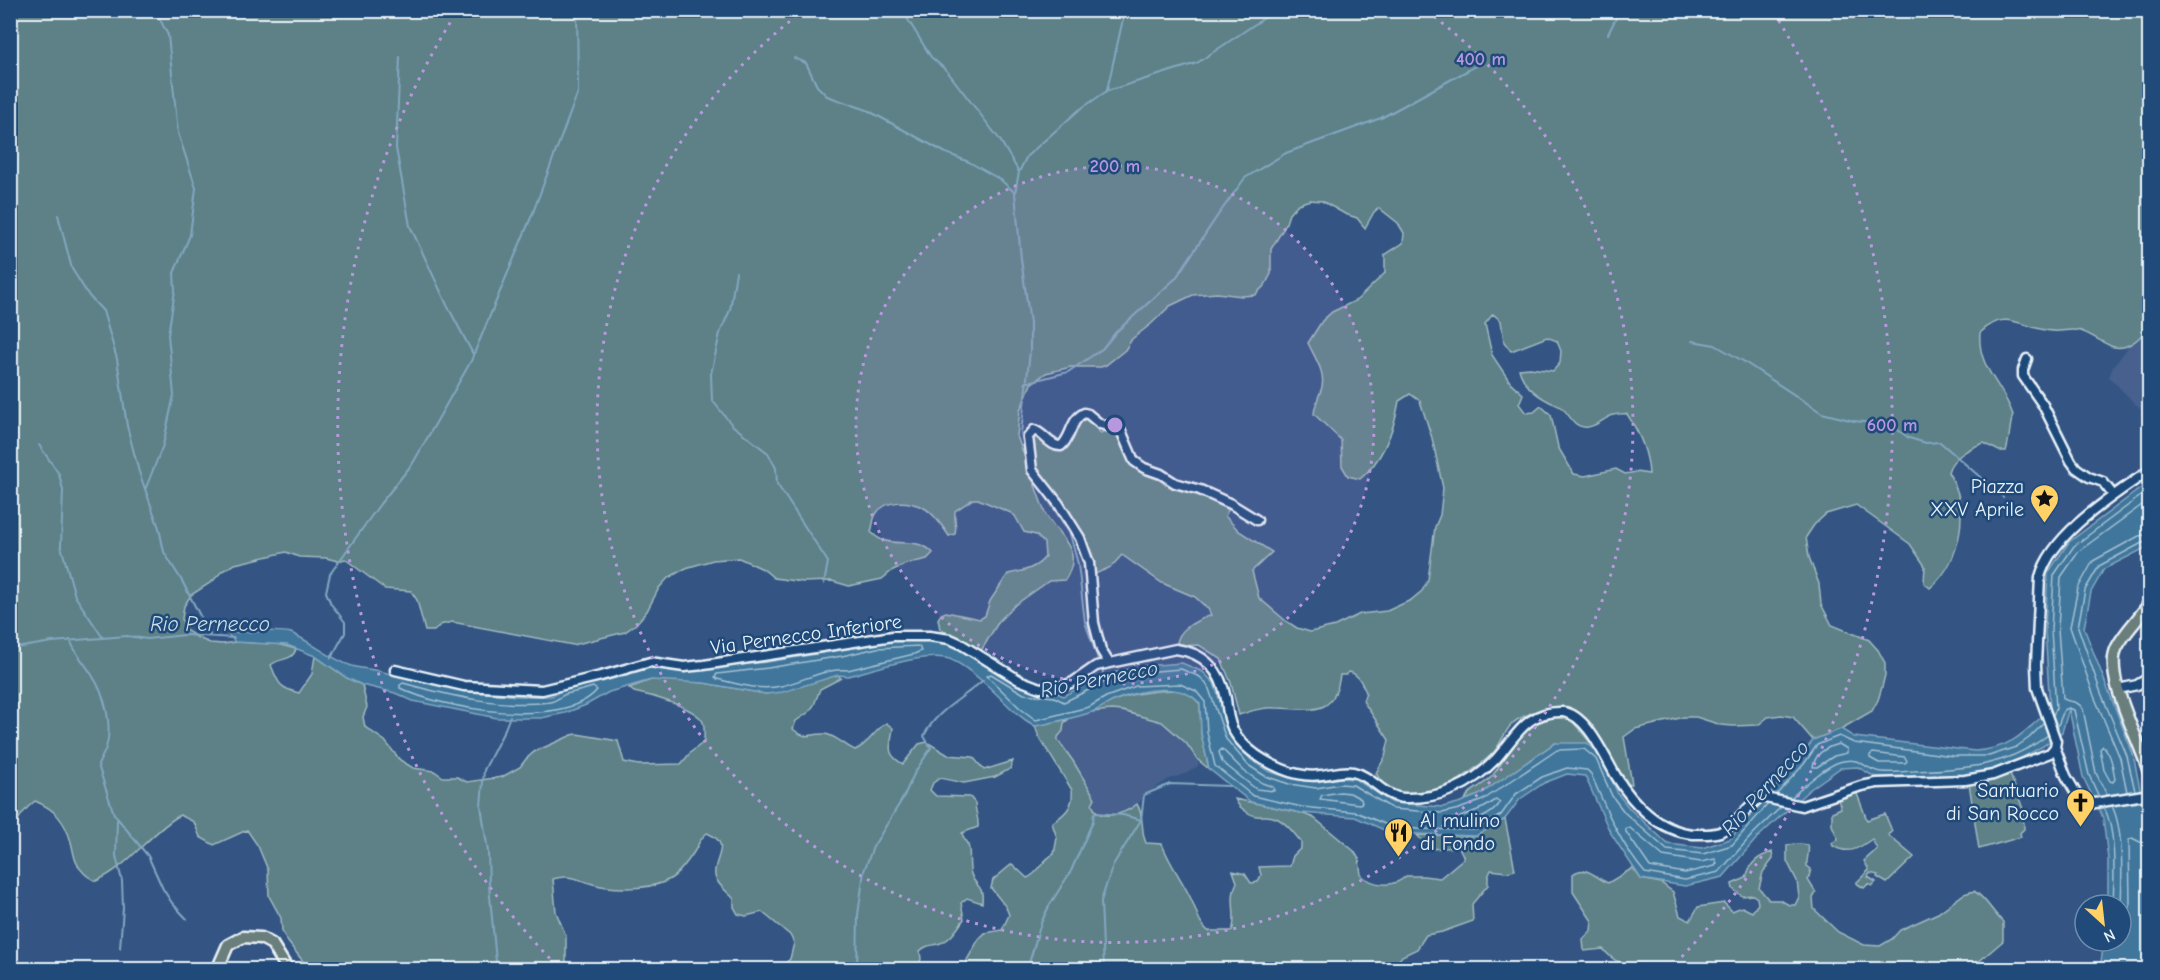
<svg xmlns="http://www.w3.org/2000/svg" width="2160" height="980" viewBox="0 0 2160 980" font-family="'Comic Neue',sans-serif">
  <rect width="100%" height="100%" fill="#345584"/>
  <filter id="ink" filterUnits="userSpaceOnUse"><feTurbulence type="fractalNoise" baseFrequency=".0167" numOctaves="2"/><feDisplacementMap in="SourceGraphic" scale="12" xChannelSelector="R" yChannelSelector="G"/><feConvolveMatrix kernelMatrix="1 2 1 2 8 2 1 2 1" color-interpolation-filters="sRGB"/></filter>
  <g filter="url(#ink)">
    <path fill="#46618e" d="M2149,328V418L2109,377L2113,367L2130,345Z
      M1101,710L1122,711L1162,722L1186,743L1198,760V766L1187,773L1169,779L1144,795L1142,800L1127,812L1100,814L1093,806L1095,798L1058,737L1063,731L1064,723L1069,719Z"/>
    <path fill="#5d8187" stroke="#a2b9c0" stroke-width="1.5" fill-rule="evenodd" d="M11,11H2149V328C2140,337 2129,350 2114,347C2109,347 2089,333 2081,331C2072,328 2062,332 2053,331C2023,330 2007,306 1980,333C1977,368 2003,384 2013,415C2009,427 2010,439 2006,451H1999L1984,443C1971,447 1951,458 1948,472C1971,507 1962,561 1930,588L1924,583L1925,566L1910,544L1856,505L1826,514L1814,525L1806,537L1809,557L1819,584L1821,604L1832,625L1869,640L1878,650L1885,663V675L1882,687L1878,700L1872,711L1841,729L1813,740L1793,717L1781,715L1768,717L1758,725L1733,726L1721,725L1696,717H1684L1635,729L1624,737L1632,784L1626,785C1615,768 1589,715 1570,708C1554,703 1531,712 1517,720C1506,726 1502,743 1493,753C1484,762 1452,787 1441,790C1430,793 1400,795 1391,791C1384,788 1380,780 1376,773L1385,757L1389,740L1363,701L1366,692C1362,684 1359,674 1349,672L1346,675H1340C1334,719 1310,708 1276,708C1263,707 1251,711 1239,715L1231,683L1221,659L1199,645L1177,646C1176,629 1198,620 1211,615L1208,609L1195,597L1162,583L1122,555L1111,567L1093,575L1090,559L1035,471L1030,439L1034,434L1060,448L1080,419L1084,417L1090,420L1100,433L1110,429L1118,432L1130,460L1135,467L1184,490L1231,505L1225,516L1239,531L1272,552L1252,571L1259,598L1286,621L1297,628L1310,632L1335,626L1360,614L1387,611L1411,600L1422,591L1428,580L1435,527L1440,515L1443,488L1432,438L1420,401L1410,394L1399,401C1394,430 1384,459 1360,479L1348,476L1342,466L1341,440L1314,414C1315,404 1318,399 1321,390C1327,374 1315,358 1308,343L1322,321L1332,312L1357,300L1385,273V255L1403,243L1404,233L1398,223L1379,208L1374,212L1365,228L1357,218L1345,214L1322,201L1310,200L1298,204L1289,214L1285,226L1271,249V274L1265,285L1255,295L1242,296L1217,293L1193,295L1170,306L1151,324L1132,339L1125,350L1106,365L1101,367H1071L1046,373L1031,384L1020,411L1017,436L1045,513C1059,538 1085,549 1065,580L1049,581L1015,605L999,621L981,651L940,629L938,619L941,614L946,612L980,619L985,616L990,601L1008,574C1022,571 1036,569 1045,557L1044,543L1036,535L1024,532L1015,516L1011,513L978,499H973L955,511C954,520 957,526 955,534L949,536C943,527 934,513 924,508C910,501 886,498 876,514C873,518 873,527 871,532C874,535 876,537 880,539C896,547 920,537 933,553L927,559L906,564L893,570L882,579L849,586L832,581L803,582L774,578L763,569L739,558L713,560L686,568L668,578L659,588L647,611L636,624L625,632L573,645L452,622L440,625L434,631H425L417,600L411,591L385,589L345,559L338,561L326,558L299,557L286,552L235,564L222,571L213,581L191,595L184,606L182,619L186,630L198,638L210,643L223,644L235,642L277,644L296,649C292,662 280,657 271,665C278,683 279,688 299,693L312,674L315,656L347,678L362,685L367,707L363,717L365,727L385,741L400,760L413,768L434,771L443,777H457L467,782L502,777L520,767L526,759L534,752L572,735L577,734L618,741L624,762L639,765L681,764L691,752L704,742C704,735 705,728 703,722C696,707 649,695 634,692L629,688L651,680H671L704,683L766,694L838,675L841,678L820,689L814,705L809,712L796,721L793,729C807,741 810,733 825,734C835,735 845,746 855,750C868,745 874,731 886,723L893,728C891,746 884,753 903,764L919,744L927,742L948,755L973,757L984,770L1013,761L1010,769L995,777L964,783L940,778L933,783L930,790L936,796L970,797L975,803C975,812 979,818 978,827L962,833C963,839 965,840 968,845C971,853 968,865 971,874C975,888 984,883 982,903L967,898L961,903L964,919C957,929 951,940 938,944C930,946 926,945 920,951L921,959L918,969H779L790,959L794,943L790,935L762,912L746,916L738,914L734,907V899C728,892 717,885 715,876C712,859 734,844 707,833C699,839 699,844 694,852C688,861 679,874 670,879C652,890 612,890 593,884C577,880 571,874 553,879L556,912L566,936V960L568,970L309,969L288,942L282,931L281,918L269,896L268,870L258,846L247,830L214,845L200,837L194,822L180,815C149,833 129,867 96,881C92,879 87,876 84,873C74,864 74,853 71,842C65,821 55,809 35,801C14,818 11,832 12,859L11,861ZM1493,314L1501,321L1504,342L1511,351L1547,337L1557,341L1561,351L1560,363L1553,371L1530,368L1519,369C1523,385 1536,395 1550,402C1554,404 1560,406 1563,409C1571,416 1574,429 1588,427C1604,424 1606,412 1627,414C1639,432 1648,452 1649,474L1636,472L1625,474L1616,469L1585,476L1574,474L1558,447L1551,415L1541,406L1534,412L1526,413L1519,404L1523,394L1510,382L1492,355L1485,324Z
      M1179,690L1192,696L1200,704L1201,733L1209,769L1198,760L1186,743L1162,722L1122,711L1112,710L1091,712C1124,694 1142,691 1179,690Z
      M1564,716L1573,722L1601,755L1555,743L1479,795L1465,800C1468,790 1485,785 1492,776C1518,744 1516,722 1564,716Z
      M1069,719L1064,723L1063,731L1058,737V740L1073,761L1095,798L1092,804C1098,824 1126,813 1137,804C1145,817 1140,830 1146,843L1162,844C1170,865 1183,881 1192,901C1197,912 1198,922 1208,931H1232C1238,916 1228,898 1237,882L1233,871L1245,874L1251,883L1258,882L1261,875L1259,867L1290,866L1293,856L1301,848V842C1295,834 1286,822 1276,818C1261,812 1260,822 1244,810C1239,806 1238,805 1235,799L1301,813L1314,818L1354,851L1359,859L1361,875C1373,886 1394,888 1406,876H1423L1440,878L1464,858L1459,847L1430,849L1417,835L1476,836L1505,819L1515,870L1507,872L1491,870L1488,877V885L1472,904L1473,921L1442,932L1426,935L1417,949L1402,956L1392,969L1164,970L1158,966L1148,970H968L967,960L979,939L985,933L1002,930L1009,915L1006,907L991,888L993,880L1012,864L1027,878C1040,873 1041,860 1054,854L1057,838L1052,823C1065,814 1074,807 1072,790L1039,737L1035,726Z
      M2010,774L2023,809L2024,829L2020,833L2021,837L1979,849L1969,783Z
      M1856,791L1867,820L1885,814L1892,831L1888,835L1914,857L1887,883L1877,877L1878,875L1870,873L1868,877L1876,882L1872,886L1868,884L1864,888L1856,883L1869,870L1864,861L1877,849L1872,839C1858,849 1849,855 1833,846L1832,843L1838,839L1832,825V812L1841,808L1837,797Z
      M1800,844L1808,845C1810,853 1806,858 1807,866L1811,869L1808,880L1816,893L1813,898L1814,909L1838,932L1864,945L1880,946L1892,939L1900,930L1938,913L1964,894L1974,891C1986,898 1992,912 2003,922V941L1970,969L1701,970L1686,963H1681L1675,969H1657L1652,965C1627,962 1621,970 1603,949L1584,951L1583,939L1591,931L1592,921L1573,892V874C1586,864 1596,878 1608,883L1633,868L1641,879L1661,883L1673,892L1680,916L1690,921L1698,907L1724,903L1732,911L1742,907L1752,912L1758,904L1757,898L1753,895L1742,896L1733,889L1732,884L1746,878C1750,862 1758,857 1772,852L1773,859L1763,872L1759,888L1769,900H1780L1789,905H1795L1799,897L1797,881L1787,861V845Z"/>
    <path fill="#3f769b" stroke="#83a7c0" stroke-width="1.5" d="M2149,482V546L2104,569L2091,592L2084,628L2133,754L2149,834L2150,923L2145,969H2100L2104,941H2121V905H2108V859L2103,818L2083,777L2069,709L2062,732L2043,746L2018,760L1987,771L1964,775L1875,777L1858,767L1840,768L1809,790L1758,837L1723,877L1685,886L1641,879L1610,832L1585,776L1567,774L1544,783L1520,799L1505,819L1476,836L1391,833L1355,817L1301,813L1251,802L1209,769L1201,733L1200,704C1183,681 1140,690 1118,699C1108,703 1099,710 1089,713C1071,719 1053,722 1035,726C1017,716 1004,701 989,687C977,677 966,666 952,660C929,650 873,670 848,676L838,675L783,692L766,694L704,683L651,680L609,692L586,705L565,713L541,718H497L413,701L395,693L362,685L347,678L315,656L287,645L235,642L227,633C240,633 283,629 291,633C312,642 330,659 352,666C362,669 373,669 383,672C441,687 490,698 550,696L555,695L561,689L651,664L690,670L767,662L841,650L876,642L935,640L947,642L957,646L1026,688L1056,692L1063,696L1108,674L1144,666L1182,663L1203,672L1214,683L1231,736L1251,760L1268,771L1290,778L1316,782L1340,778L1355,779L1393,803L1443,807L1458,803L1479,795L1555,743H1587L1601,755L1618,794L1630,809L1668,844L1702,848L1730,839L1799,760L1813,740L1841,729L1854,737L1975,751C2011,749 2025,732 2050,709L2045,629L2048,573L2069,542Z"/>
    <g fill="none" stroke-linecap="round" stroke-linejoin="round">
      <path stroke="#a4c0d3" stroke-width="1.5" d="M919,646L921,651L914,654L848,670C824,668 804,681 781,686C760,691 737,684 717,679L715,677L717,674L768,668L842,656L877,648Z
        M403,683C450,696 501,708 550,702C557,701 560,696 566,694C575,692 584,690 593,687L597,690C564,730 441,709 400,688V685Z
        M2053,715L2056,709L2051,630L2054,575L2074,546L2150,489
        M2057,728L2064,710L2069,708L2074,710L2089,775L2099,797
        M1839,744L1847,749V753L1834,756L1817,767H1813C1815,753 1826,747 1839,744Z
        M2103,746C2111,753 2113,767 2115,779L2113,782L2110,781L2104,770L2100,749Z
        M1222,749L1244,771L1262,783L1273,787L1274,791L1256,789L1222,762L1219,752Z
        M1873,753L1905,757L1907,761L1905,763H1879L1870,758V755Z
        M2135,791L2127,756L2101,693L2078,627L2085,590L2099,566L2142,543L2150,541
        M1340,792L1350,793L1361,799L1362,803L1359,804L1320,799L1322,795Z
        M2127,792L2120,758L2094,696L2070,627L2078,588L2093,561L2139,536L2150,534
        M1776,795L1804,764L1817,745L1839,736L1854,743L1953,756H1989L2016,747L2029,738L2044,723
        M2107,795L2096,773L2083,709C2076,698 2068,704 2063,698L2058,629L2061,577L2079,551L2150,499
        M1791,798C1801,788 1826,766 1839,762C1860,756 1862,767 1877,771C1888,774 1903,771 1914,771C1964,769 2007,767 2048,735
        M1496,800L1500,803C1492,815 1472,825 1458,821L1460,817L1485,807Z
        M1768,804L1732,845L1703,854L1667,850L1625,813L1612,796L1596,759L1584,749L1557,750L1483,800L1459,809L1442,813L1393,809L1353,785L1340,784L1316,788L1289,784L1265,776L1248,765L1226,739L1208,686L1200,677L1181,669L1144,672L1111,679L1064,702L1054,697L1024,694L991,674L987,676L1021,709L1036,720L1089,707L1106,697L1136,686L1180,684L1196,691L1205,702L1207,732L1215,766L1253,796L1302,807L1356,812L1392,827L1417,829L1475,830L1501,815L1516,794L1542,777L1567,768L1587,770L1591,774C1606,809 1620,844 1645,873L1685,880L1719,872L1754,833L1781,807
        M2112,806C2124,830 2122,878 2121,905
        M2104,807C2117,833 2114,876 2113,905
        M1626,828H1630L1663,856L1701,862L1715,859L1717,863L1715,866L1685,873L1650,867L1626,832Z
        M2121,922L2128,914L2130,905L2129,840L2132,838L2140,842L2150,843"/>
      <path stroke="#83a7c0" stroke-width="2" d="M902,10L931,57L947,71L1000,140L1019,172
        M1608,34L1620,10
        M400,57L396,148L410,226L447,305L473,354
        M794,58L806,63L817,86L827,96L867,110L946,153L969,162L1001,180L1014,192
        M1107,90L1125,10
        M58,215L72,269L89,296L103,311L117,359L127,426L139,472L159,528L164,552L182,581L210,635
        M736,272L730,310L720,333L711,374L712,400L732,425L768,453L776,468L777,484L828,562L824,584
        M1692,341L1715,345L1743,361L1822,413L1854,421L1891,425L1909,438L1926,443L1940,442L2003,497
        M1025,383L1068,372L1102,349L1116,332L1176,278L1218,215L1245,178L1286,153L1381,118L1483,62
        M39,445L59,474L63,490L61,546L75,596L103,638
        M1028,468L1021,433L1030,351V323L1021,259L1015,193L1019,172L1027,156L1079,110L1107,91L1197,63L1276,10
        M1039,485L1070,534L1078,564L1085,622L1099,662
        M145,490L163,445L174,395L168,335L175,290L174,273L190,235L196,188L178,133L168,35L155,10
        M70,640C76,655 84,662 92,675C105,695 113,725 106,748C104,753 101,759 98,765L114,814L148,856L163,889L172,903L187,919
        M10,649L52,642L127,636L147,639L185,635L234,638
        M331,658L345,633V622L331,604L326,592L330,574L380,504L413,463L471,361L532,215L578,92L577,10
        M1101,667L1105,679
        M117,820L116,856L122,881L123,908L120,948
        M497,962L507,970
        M494,970L496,962L489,885L488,852L481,806L484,770L505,729L510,716
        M857,970L858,915L864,871L873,847L903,798L915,772L931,748L924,736C936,710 963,699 983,680
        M1027,970L1041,923L1049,906L1071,871L1093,821L1094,813L1123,815L1141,820
        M1104,970L1101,901L1113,865L1141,820L1144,795L1170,784L1230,786"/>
      <defs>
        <path id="minor" d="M2027,359L2023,370V376L2043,405L2071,461L2076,468L2089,477L2103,482L2113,495
          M1109,663L1101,650L1094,623L1089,563L1085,552L1080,538L1058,503L1032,470L1028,437L1034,430C1044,433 1050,447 1061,446C1072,437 1070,420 1084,413L1088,414L1100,424L1118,429L1122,433L1134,461L1144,468L1161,474L1175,483L1200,490L1231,504L1257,520
          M395,670L464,686L542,690L601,676L650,662L684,667L704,665L893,636H929L950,639L959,643L1019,680L1040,688L1063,686L1073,682L1096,666L1176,649C1205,653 1221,671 1226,699C1227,709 1228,720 1233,730C1243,748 1263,761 1282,769C1294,774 1308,777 1321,775C1332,774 1342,770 1353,772C1373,776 1383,797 1404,798C1441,799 1470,786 1496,759C1516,737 1526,710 1563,712C1587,714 1605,758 1616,776C1633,804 1659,831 1693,834C1702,834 1711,835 1720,832C1737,825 1745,807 1761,797L1802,806L1861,786L1877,783L1965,780L1993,775L2050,753L2055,747L2056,741L2037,688L2036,665L2040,577C2052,533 2113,496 2150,470
          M2118,689L2137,685L2150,677
          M2055,747L2066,776L2083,805L2150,794"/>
        <path id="major" d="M2150,602C2140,618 2125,631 2117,647C2102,676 2142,744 2150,776
          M217,970L228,945L243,937L261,938L272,944L288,970"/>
      </defs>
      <use href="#minor" stroke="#e8f1f8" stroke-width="13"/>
      <use href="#major" stroke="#e8f1f8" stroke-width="15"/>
      <use href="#minor" stroke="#1f4a7a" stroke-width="8"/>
      <use href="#major" stroke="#6a7f7c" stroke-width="10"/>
    </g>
  </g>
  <circle cx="1115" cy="425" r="259" fill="#b798de" fill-opacity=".12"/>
  <g fill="none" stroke="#b798de" stroke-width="3" stroke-dasharray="3 6">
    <circle cx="1115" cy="425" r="259"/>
    <path d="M1427 11A518 518 0 1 1 803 11"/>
    <path d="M556 965A777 777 0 0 1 456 13M1774 13A777 777 0 0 1 1674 965"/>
  </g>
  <defs>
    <symbol id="sight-pin" viewBox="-11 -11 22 30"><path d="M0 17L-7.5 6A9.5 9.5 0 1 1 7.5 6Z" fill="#ffd166" stroke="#1f4a7a"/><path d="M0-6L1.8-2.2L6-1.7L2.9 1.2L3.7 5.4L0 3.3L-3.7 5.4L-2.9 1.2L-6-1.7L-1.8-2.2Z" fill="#111"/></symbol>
    <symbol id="church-pin" viewBox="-11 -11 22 30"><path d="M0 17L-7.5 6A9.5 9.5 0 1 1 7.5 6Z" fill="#ffd166" stroke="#1f4a7a"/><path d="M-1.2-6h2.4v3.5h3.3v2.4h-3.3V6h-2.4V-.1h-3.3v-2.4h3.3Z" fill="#111"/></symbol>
    <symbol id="restaurant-pin" viewBox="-11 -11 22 30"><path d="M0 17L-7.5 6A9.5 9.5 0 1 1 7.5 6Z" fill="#ffd166" stroke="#1f4a7a"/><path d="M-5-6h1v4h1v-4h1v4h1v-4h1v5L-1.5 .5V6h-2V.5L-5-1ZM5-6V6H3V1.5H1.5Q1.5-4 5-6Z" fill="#111"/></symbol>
  </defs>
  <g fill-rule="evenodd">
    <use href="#sight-pin" x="2028" y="482" width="33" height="45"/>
    <use href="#church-pin" x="2064" y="786" width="33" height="45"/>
    <use href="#restaurant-pin" x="1382" y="816" width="33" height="45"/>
  </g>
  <g text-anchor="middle" stroke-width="5" stroke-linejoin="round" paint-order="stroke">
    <g font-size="20" fill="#e8f1f8" stroke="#1f4a7a" text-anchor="end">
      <text x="2024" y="493">Piazza<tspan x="2024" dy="23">XXV Aprile</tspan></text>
      <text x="2059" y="797">Santuario<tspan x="2059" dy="23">di San Rocco</tspan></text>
      <text x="1420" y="827" text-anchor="start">Al mulino<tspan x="1420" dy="23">di Fondo</tspan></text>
    </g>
    <g font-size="20" fill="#e8f1f8" stroke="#1f4a7a">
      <text transform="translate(806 634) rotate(-8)" y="7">Via Pernecco Inferiore</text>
    </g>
    <g font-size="21" font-style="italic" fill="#cfdfea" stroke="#1f4a7a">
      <text x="210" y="631">Rio Pernecco</text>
      <text transform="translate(1099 679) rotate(-11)" y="7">Rio Pernecco</text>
      <text transform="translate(1765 788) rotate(-48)" y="7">Rio Pernecco</text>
    </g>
  </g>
  <circle cx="1115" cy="425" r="9" fill="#b798de" stroke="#1f4a7a" stroke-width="3"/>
  <g font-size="18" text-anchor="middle" font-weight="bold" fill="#b798de" stroke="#1f4a7a" stroke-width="5" stroke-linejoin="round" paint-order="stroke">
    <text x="1481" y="65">400 m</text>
    <text x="1115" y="172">200 m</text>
    <text x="1892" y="431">600 m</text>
  </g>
  <rect width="2160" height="980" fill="none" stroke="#1f4a7a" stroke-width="36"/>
  <rect x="18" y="18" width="2124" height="944" fill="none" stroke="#e8f1f8" stroke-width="2" filter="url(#ink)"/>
  <g transform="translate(2103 923) rotate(153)"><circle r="28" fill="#1f4a7a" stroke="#6f8dac" stroke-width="1.5"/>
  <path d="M0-4.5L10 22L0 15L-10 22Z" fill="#ffd166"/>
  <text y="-9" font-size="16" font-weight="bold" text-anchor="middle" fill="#e8f1f8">N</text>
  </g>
</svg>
